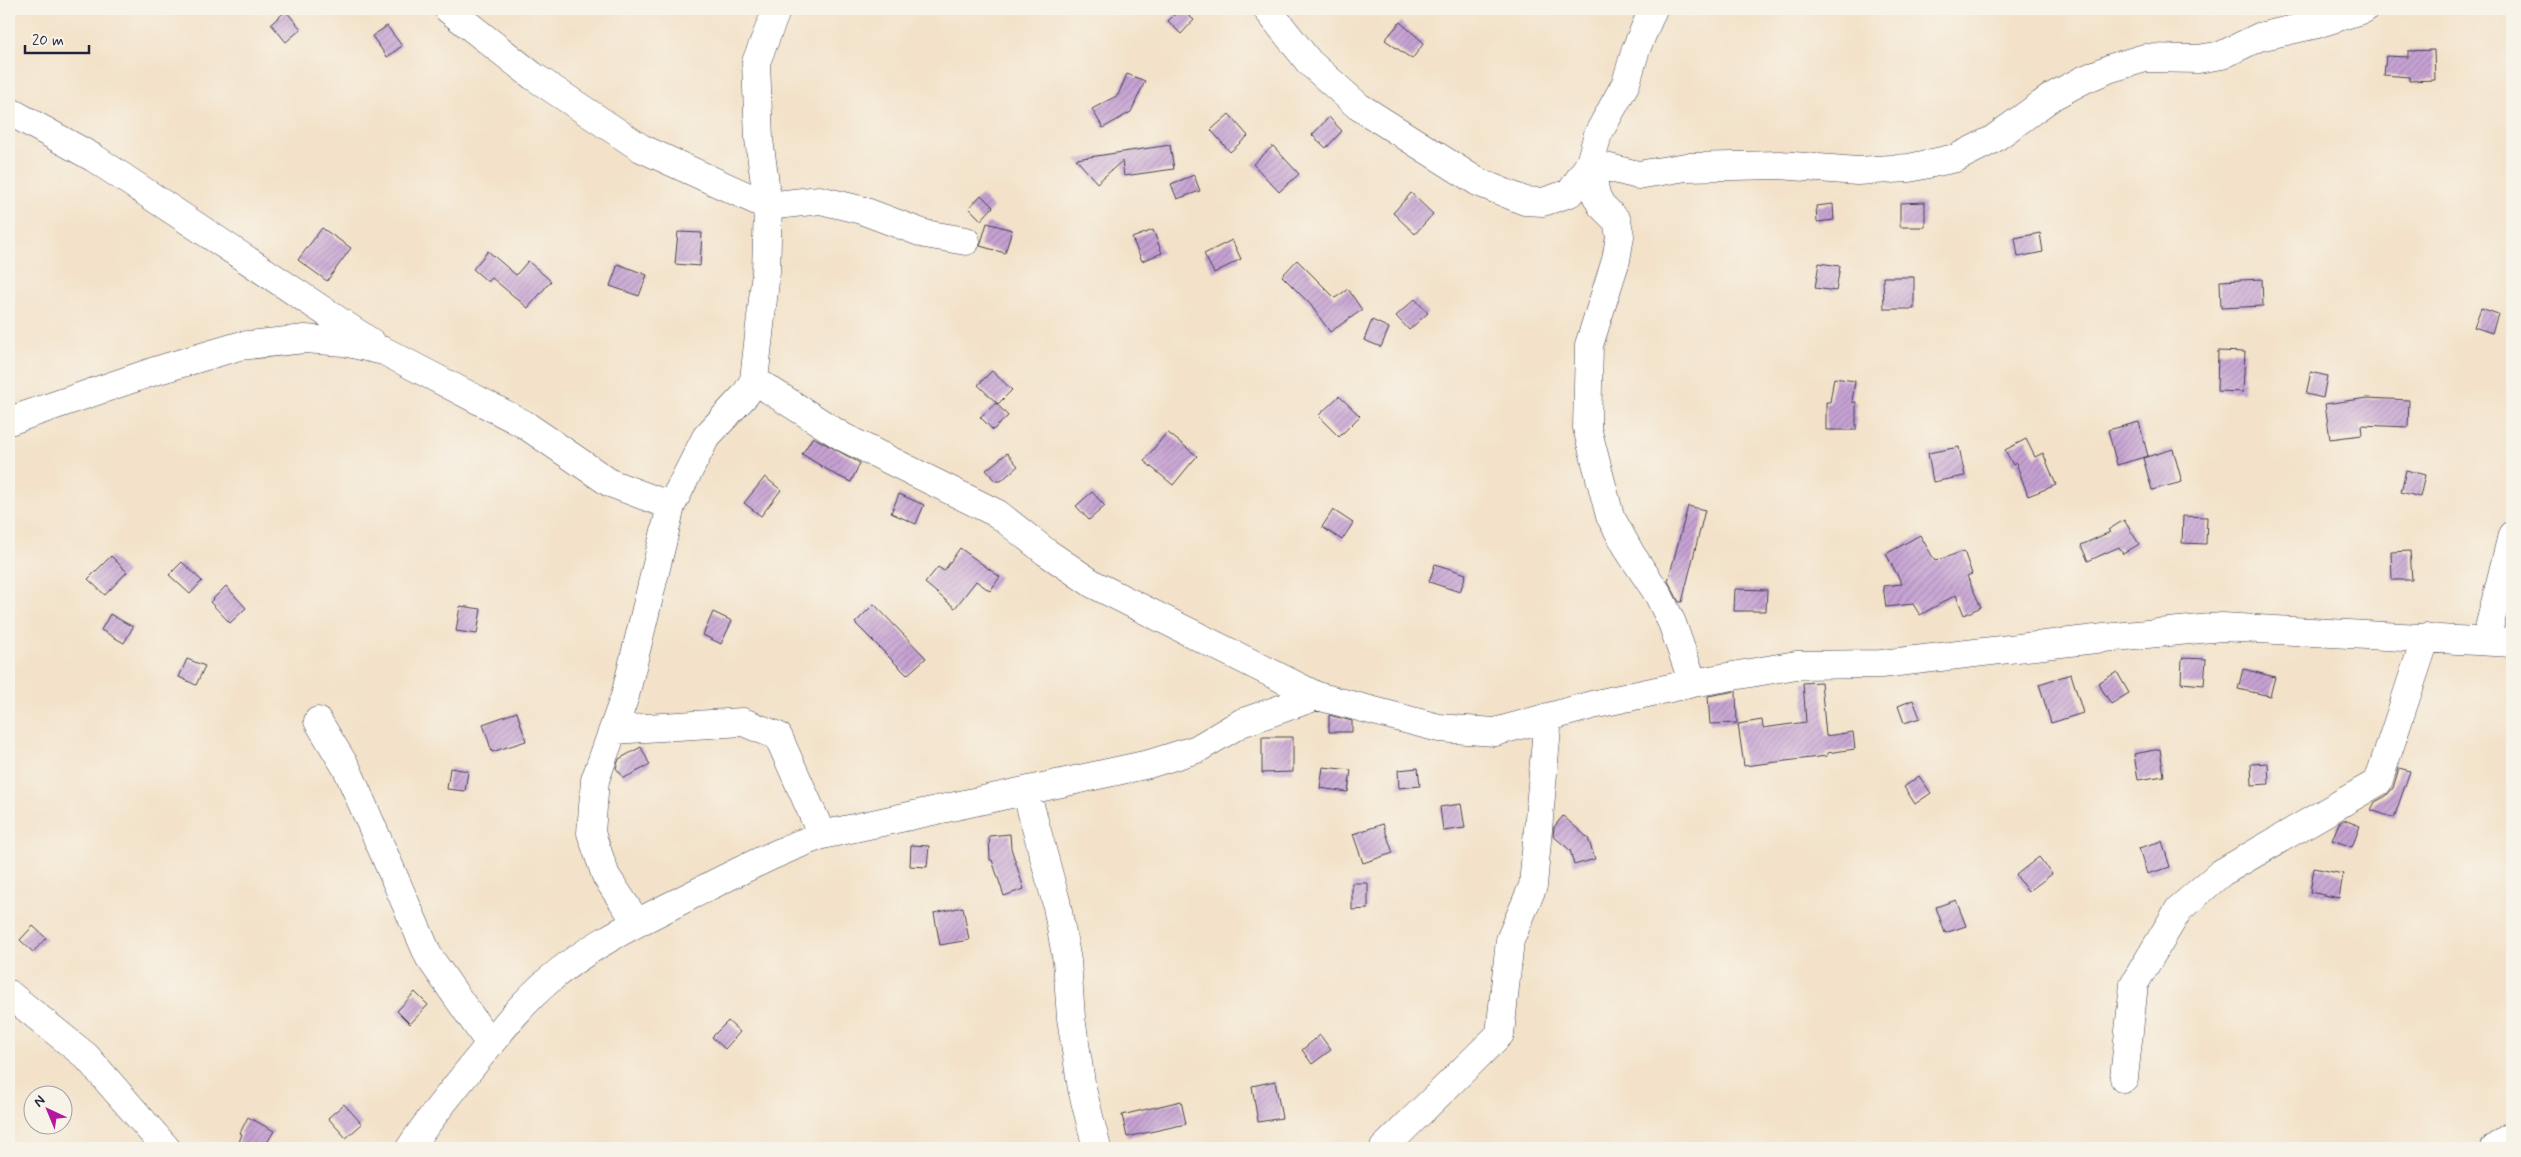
<svg xmlns="http://www.w3.org/2000/svg" width="2521" height="1157" viewBox="0 0 2521 1157" font-family="Mynerve,sans-serif">
  <defs>
    <pattern id="building-hatch" width="6" height="6" patternUnits="userSpaceOnUse" patternTransform="scale(1.25)"><rect width="6" height="6" fill="#c7a3d4"/><path d="M-1 1l2-2M0 6l6-6M5 7l2-2" fill="none" stroke="#a184ad"/></pattern>
  </defs>
  <rect width="100%" height="100%" fill="#f7f3e8"/>
  <filter id="ink" filterUnits="userSpaceOnUse"><feTurbulence type="fractalNoise" baseFrequency=".02" numOctaves="2"/><feDisplacementMap in="SourceGraphic" scale="10" xChannelSelector="R" yChannelSelector="G"/><feConvolveMatrix kernelMatrix="1 2 1 2 8 2 1 2 1" color-interpolation-filters="sRGB"/></filter>
  <filter id="wash" filterUnits="userSpaceOnUse"><feTurbulence type="fractalNoise" baseFrequency=".0096" numOctaves="4" result="noise"/><feDisplacementMap in="SourceGraphic" scale="20" xChannelSelector="R" yChannelSelector="G"/><feGaussianBlur stdDeviation="1.12" result="paint"/><feColorMatrix in="noise" values="0 0 0 0 0 0 0 0 0 0 0 0 0 0 0 0 0 1.4 0 .05"/><feComposite in="paint" operator="in"/></filter>
  <g filter="url(#wash)">
    <rect width="100%" height="100%" fill="#f3e2c9"/>
    <g id="blocks">
      <path fill="url(#building-hatch)" d="M1180,9L1194,20L1181,34L1168,21Z
        M286,11L301,29L286,42L271,24Z
        M1400,22L1424,43L1412,59L1385,40Z
        M387,26L402,46L387,57L372,36Z
        M2434,50L2435,80L2409,81V77L2384,75L2386,56L2408,57V51Z
        M1127,74L1145,81L1131,112L1103,128L1092,109L1118,95Z
        M1229,114L1248,136L1230,152L1211,130Z
        M1329,117L1342,131L1326,148L1312,135Z
        M1170,145L1174,169L1124,176L1122,161L1097,183L1076,159Z
        M1273,146L1299,174L1279,192L1253,164Z
        M1194,175L1200,191L1177,199L1171,184Z
        M1411,193L1433,214L1415,234L1393,213Z
        M981,195L993,207L981,220L969,208Z
        M1925,202V227H1900V203Z
        M1833,204L1834,220L1817,222L1816,206Z
        M987,223L1012,230L1005,253L980,246Z
        M322,228L351,248L327,281L298,260Z
        M1153,230L1162,253L1142,261L1132,238Z
        M678,232L702,233L700,266L675,264Z
        M2040,233L2043,252L2018,257L2015,238Z
        M1232,240L1241,259L1214,273L1204,254Z
        M488,251L516,275L528,261L551,281L528,308L492,278L488,282L473,269Z
        M1297,260L1335,298L1348,289L1362,310L1330,332L1310,304L1282,276Z
        M1819,263L1840,266L1836,291L1815,288Z
        M618,264L647,275L639,296L610,286Z
        M1883,277H1914V309H1884Z
        M2262,279L2263,306L2221,308L2220,281Z
        M1415,299L1428,313L1409,330L1396,316Z
        M2481,308L2498,314L2492,333L2474,327Z
        M1372,320L1389,328L1381,347L1364,340Z
        M2218,351L2245,352L2243,392L2217,391Z
        M992,371L1012,390L998,404L978,385Z
        M2311,372L2327,376L2323,398L2306,394Z
        M1834,378L1855,381L1852,402H1856V430H1826V402H1830Z
        M1339,396L1360,416L1339,437L1318,416Z
        M2367,398L2409,400L2408,427L2361,425L2362,435L2330,439L2325,404Z
        M996,403L1008,416L993,430L980,417Z
        M2139,422L2148,456L2117,465L2108,430Z
        M1167,432L1197,456L1173,485L1144,461Z
        M813,437L860,463L851,482L834,474L802,454Z
        M2026,439L2035,457L2043,453L2056,485L2028,496L2016,463L2013,465L2005,450Z
        M1959,447L1965,476L1933,482L1928,453Z
        M2173,449L2182,482L2152,490L2143,458Z
        M1007,453L1018,466L1001,481H995L986,470Z
        M2406,470L2425,475L2420,497L2401,492Z
        M765,477L781,490L761,516L744,503Z
        M1092,492L1105,506L1089,520L1076,506Z
        M899,494L924,505L916,524L891,513Z
        M1688,506L1705,510L1682,602H1679L1668,581Z
        M1333,510L1353,523L1342,540L1322,527Z
        M2183,516L2207,517L2206,544L2182,543Z
        M2124,520L2139,544L2123,554L2119,547L2088,561L2081,545L2110,532L2108,530Z
        M1920,535L1935,561L1964,551L1972,574L1967,576L1981,607L1964,615L1956,595L1920,615L1913,604L1886,607L1883,586L1902,584L1886,554Z
        M960,548L1000,577L990,591L976,581L955,608L925,583L938,567L944,571Z
        M2410,551L2412,580H2392L2391,552Z
        M111,556L127,572L105,595L88,579Z
        M182,562L202,581L190,594L169,575Z
        M1435,564L1466,574L1460,592L1429,582Z
        M226,586L246,608L230,623L210,602Z
        M1735,589L1767,590L1766,611H1734Z
        M874,604L926,658L907,675L855,623Z
        M460,606L481,609L477,634L456,631Z
        M713,612L732,621L721,644L703,635Z
        M110,614L133,627L124,643L101,630Z
        M2182,658L2206,659L2204,685L2181,683Z
        M187,659L205,666L196,685L179,677Z
        M2243,669L2275,677L2270,696L2238,689Z
        M2117,672L2129,693L2111,704L2098,683Z
        M2071,674L2083,713L2051,723L2039,684Z
        M1821,682L1826,736L1853,732L1855,749L1827,753V756L1744,766L1738,724L1762,720L1763,728L1806,722L1803,683Z
        M1736,691L1737,723L1710,724L1708,696Z
        M1913,700L1920,718L1904,723L1898,706Z
        M517,712L526,741L492,752L483,724Z
        M1329,715L1352,721V732H1329Z
        M1262,737H1293V772L1262,773Z
        M641,747L650,765L624,778L616,768L619,759Z
        M2160,749L2164,776L2138,780L2134,754Z
        M2268,763L2269,784L2252,785L2251,764Z
        M1323,767L1351,770L1348,792L1320,788Z
        M450,768L468,771L465,791L447,789Z
        M1418,768L1420,786L1399,788L1398,770Z
        M2399,768L2410,771L2394,818L2371,810L2375,802L2386,796L2393,788Z
        M1919,776L1931,793L1915,804L1904,787Z
        M1461,804L1465,828L1443,831L1440,807Z
        M1563,816L1588,838L1595,859L1574,865L1570,850L1553,836L1554,827Z
        M2344,820L2360,826L2352,847L2332,840L2339,823Z
        M1383,824L1393,853L1363,863L1353,834Z
        M1010,834L1011,848L1024,889L1004,896L992,860H990L989,836Z
        M2162,841L2170,867L2147,874L2139,848Z
        M911,845L929,846L927,867L910,866Z
        M2039,857L2052,874L2028,892L2016,875Z
        M2314,868L2343,874L2339,898L2310,892Z
        M1352,883H1368V909L1352,910Z
        M1956,900L1966,926L1945,933L1936,907Z
        M963,907L969,940L940,945L934,913Z
        M33,926L46,938L33,952L20,940Z
        M415,992L428,1005L410,1024L397,1011Z
        M728,1021L740,1032L725,1049L712,1037Z
        M1320,1035L1331,1050L1312,1064L1302,1050Z
        M1275,1081L1282,1118L1258,1122L1252,1086Z
        M1181,1101L1186,1124L1127,1137L1122,1115Z
        M344,1104L362,1124L346,1138L328,1118Z
        M248,1117L274,1131L264,1148H237L242,1134L240,1133Z"/>
    </g>
  </g>
  <g filter="url(#ink)">
    <use href="#blocks" fill-opacity="0" stroke="#413f50" stroke-width="1"/>
    <g fill="none" stroke-linecap="round" stroke-linejoin="round">
      <defs>
        <path id="minor" d="M448,9L533,76L641,148L768,206L820,200L861,210L925,234L966,241
          M1267,9L1309,62L1358,106L1478,182L1525,201L1543,202L1570,193L1590,163L1598,134L1626,83L1636,49L1653,9
          M9,111L94,158L372,343
          M1590,163L1638,175L1686,167L1780,165L1857,171L1909,168L1956,158L1992,140L2053,96L2083,80L2111,68L2145,58L2198,59L2222,55L2259,37L2317,24L2364,9
          M1590,163L1596,195L1601,205L1617,221L1620,236L1616,260L1589,345L1587,428L1610,516L1631,554L1658,594L1672,623L1693,683
          M754,380L843,437L998,514L1046,552L1093,584L1317,696
          M9,421L155,371L239,346L305,339L344,342L384,351L524,424L610,483L671,506
          M2486,640L2512,535
          M318,721L347,769L429,957L490,1044
          M613,730L743,722L778,736L822,835
          M1026,791L1056,901L1067,961L1071,1018L1082,1089L1097,1148
          M637,923L606,876L591,833L595,780L625,696L671,506L706,437L746,394L754,380L766,272L768,206L759,139L756,62L777,9
          M9,994L86,1056L166,1148
          M2124,1078L2134,984L2179,909L2221,873L2378,782L2426,637
          M410,1148C430,1117 454,1089 477,1060C499,1033 521,1004 548,981C588,946 637,923 684,899C729,876 774,853 822,835L1149,764L1197,749L1241,723L1317,696L1439,728L1495,732L1592,705L1693,683L1796,665L1881,664L2104,638L2222,627L2512,643
          M1384,1148L1500,1034L1510,940L1533,886L1548,717
          M2495,1148L2512,1135"/>
      </defs>
      <use href="#minor" stroke="#413f50" stroke-width="29"/>
      <use href="#minor" stroke="#fff" stroke-width="28"/>
    </g>
  </g>
  <rect width="2521" height="1157" fill="none" stroke="#f7f3e8" stroke-width="30"/>
  <g transform="translate(48 1110) rotate(316)"><circle r="24" fill="#f7f3e8" stroke="#a29fa3"/>
  <path d="M0-4L9 19L0 12L-9 19Z" fill="#b5179e"/>
  <text y="-8" font-size="14" font-weight="bold" text-anchor="middle" fill="#22223b">N</text>
  </g>
  <path d="M25 45v8h64v-8" fill="none" stroke="#22223b" stroke-width="2.5"/>
  <text x="32" y="45" font-size="15" fill="#22223b" stroke="#f7f3e8" stroke-width="4" paint-order="stroke">20 m</text>
</svg>
